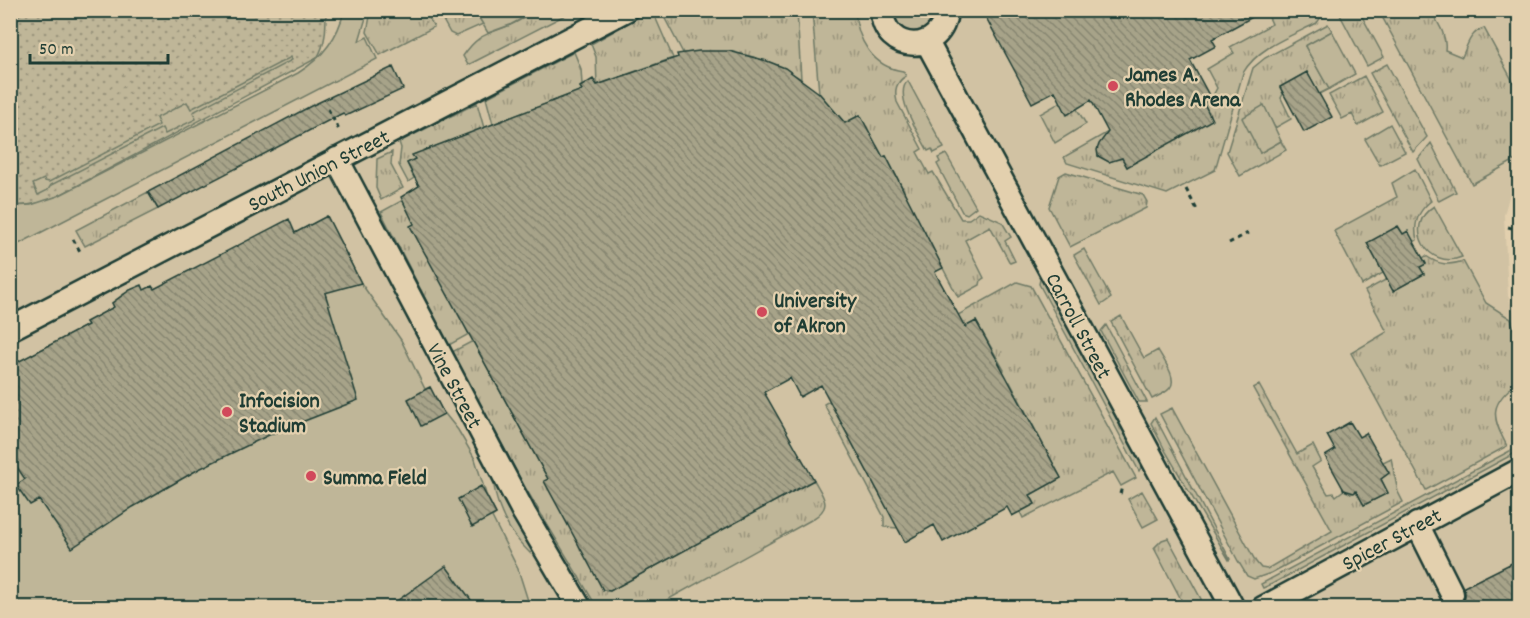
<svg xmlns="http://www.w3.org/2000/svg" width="1530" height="618" viewBox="0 0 1530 618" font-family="Dekko,sans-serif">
  <defs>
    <pattern id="grass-tufts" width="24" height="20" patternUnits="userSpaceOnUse" patternTransform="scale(1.5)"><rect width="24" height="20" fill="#bfb698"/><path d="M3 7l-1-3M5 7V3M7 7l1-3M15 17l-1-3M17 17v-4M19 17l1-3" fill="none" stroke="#9b957d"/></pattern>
    <pattern id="park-dots" width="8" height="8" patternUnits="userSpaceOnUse" patternTransform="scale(1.5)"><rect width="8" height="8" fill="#bfb698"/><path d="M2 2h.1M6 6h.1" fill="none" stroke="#9b957d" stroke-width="1.8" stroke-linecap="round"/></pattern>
    <pattern id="building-back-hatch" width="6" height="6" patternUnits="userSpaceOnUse" patternTransform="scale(1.5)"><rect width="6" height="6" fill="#a7a389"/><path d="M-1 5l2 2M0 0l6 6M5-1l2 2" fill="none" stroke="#878671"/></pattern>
  </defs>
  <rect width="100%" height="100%" fill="#e3d0ae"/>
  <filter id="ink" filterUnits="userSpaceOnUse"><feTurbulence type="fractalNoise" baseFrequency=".0167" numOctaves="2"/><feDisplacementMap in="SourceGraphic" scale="12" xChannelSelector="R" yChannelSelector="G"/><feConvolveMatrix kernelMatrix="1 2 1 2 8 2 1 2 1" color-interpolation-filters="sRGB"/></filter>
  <g filter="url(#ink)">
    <path fill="#d1c2a3" d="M10,11H1519V160L1504,215L1508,296L1520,327L1519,607H11Z"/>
    <path fill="url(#grass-tufts)" stroke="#6f7a66" stroke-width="1.5" d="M371,11H425L434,27L380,55L367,32Z
      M438,11H475L483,24L456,36L450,33Z
      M536,11H573L468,65L463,56C479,33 487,35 510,25C519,22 527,15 536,11Z
      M650,11L653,12L673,58L597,85L596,57L591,44L639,17L643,12Z
      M661,11H797L801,79C763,54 728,48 683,53Z
      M812,11H855C857,39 872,67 903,71L906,76C896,82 894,90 897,102L922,149L917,152L929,174L933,172L961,219H969L979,212L1002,222L1011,237L1005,241L1015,261L1010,263L990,226L965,240L984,278L981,280L980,285L958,297L912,209L898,193L903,189L886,156L883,157L877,146L872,143L874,141L860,115L845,123L819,93Z
      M1266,11L1316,10L1321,11V17L1317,23C1291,36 1258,47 1243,73L1215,170L1167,194L1067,163L1064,157L1108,132L1110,136L1098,156L1109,162L1121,157L1127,167L1211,99L1217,88L1207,69L1234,53L1230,47L1272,24Z
      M1338,11H1359L1384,57L1367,66Z
      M1379,11H1431C1438,23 1447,35 1445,50L1462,57C1467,46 1470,32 1484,28L1519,93V158L1472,184Z
      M1328,24L1332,31L1305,46L1329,89L1319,94L1307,72L1280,87L1283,94L1281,98L1291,119L1275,128L1263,105L1260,153L1281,141L1286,150L1240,176L1227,152L1253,68L1265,58Z
      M574,52L581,69L582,85L580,87L582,90L493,124L486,98Z
      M1387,64L1427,137L1413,152L1370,73Z
      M1364,76L1383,112L1358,126L1352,114L1342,119L1329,95Z
      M1061,102L1077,109L1086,124L1055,143L1040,114Z
      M477,103L484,128L413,155L415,159L407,163L414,178L408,182L399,165L401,148L399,142Z
      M1390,124L1405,152L1380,165L1365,139Z
      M1431,143L1456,192L1439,201L1418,159Z
      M392,152L391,165L403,188L381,200L376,188L377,159Z
      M1415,169L1431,201C1418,211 1413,224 1417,240L1414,242L1403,234L1367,243L1383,273L1362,285L1334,231L1397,197L1392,183Z
      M1066,172L1143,195L1147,202L1146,208L1070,247L1049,207L1059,176Z
      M148,192L158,209L85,246L76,230Z
      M403,200L469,334L449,345L381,212Z
      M1434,206L1462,257C1428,271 1402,226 1434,206Z
      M1084,249L1111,298L1101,305L1074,255Z
      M1426,256C1439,265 1449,266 1463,261L1486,303L1511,319L1519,347V381C1490,403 1490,415 1507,446L1426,490L1351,353L1387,332L1365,291L1387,279L1393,291L1424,274L1420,267L1426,264L1423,258Z
      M1041,275L1143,464L1139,471L1039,284Z
      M1017,282L1031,286L1136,478L1121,486L1113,472L1023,518L1020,512L1035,504L1030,495L1061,478L1010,382L972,389L1004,370L976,321L955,333L949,320Z
      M1121,316L1144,358L1158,350C1163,359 1178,379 1170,388C1166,393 1158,396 1152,399L1111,322Z
      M1106,325L1147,402H1139L1101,331Z
      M473,341L548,479L604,590L610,591L814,480C825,499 833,507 811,520L660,604L642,603L635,608L603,607L599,602L595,604L526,489L452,352Z
      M1259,385L1297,454L1313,445L1321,461L1312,467L1328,494L1334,493L1336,496L1344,490L1351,494L1356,491L1364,505L1388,493L1381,479L1389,473L1383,462L1391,458L1398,492L1403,502L1271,573L1254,579L1247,576L1238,561L1160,414L1172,408L1256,562L1261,568L1267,569L1332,531L1253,388Z
      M829,401L898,528L884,527V517L824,404Z
      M1155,417L1230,559L1229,560L1166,452L1151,423Z
      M1519,446V451L1272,584L1263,588L1261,584Z
      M1142,491L1158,519L1143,527L1128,499Z
      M1168,538L1201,599V607H1179L1184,605L1154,548L1162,540Z"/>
    <path fill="url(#park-dots)" stroke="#6f7a66" stroke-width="1.5" d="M28,10L326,11C326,28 326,44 317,58L58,196C43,203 27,207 11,205V19Z"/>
    <path fill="#bfb698" stroke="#6f7a66" stroke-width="1.5" d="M344,11H368L359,41L367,37L377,59L11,248V206L31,205L58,196L298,73C322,58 338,38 344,11Z
      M475,11H536L510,25L488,33Z
      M894,11H939L929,31L911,34C899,27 896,24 894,11Z
      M1332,31L1355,74L1329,89L1305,46Z
      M291,57L292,60L193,112L196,119L165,134L162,128L51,185L48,190L38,195L33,184L44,179L45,181L49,182L159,125L156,118L187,102L191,109Z
      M908,81L944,148L934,153L932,149L928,151C921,137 892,94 908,81Z
      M1264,105L1281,141L1260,153L1242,118Z
      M946,154L976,207L967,214L962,212L937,164L940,162L938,158Z
      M327,216L361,283L401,340L425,389L430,387L442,410L458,430L475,459L486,494L496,514L492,517L518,569L530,607L11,608V366L88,325L86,322L114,307L112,303L124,294L142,286L144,290L154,289L295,233Z
      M493,478L536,548L530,553C508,532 496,509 493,478Z"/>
    <path fill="url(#building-back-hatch)" stroke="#1f3d34" stroke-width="1.5" d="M982,10H1265L1212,39L1216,46L1190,60L1211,99L1204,103L1212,120L1127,167L1122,158L1109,162L1098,156L1097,150L1099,144L1108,132L1091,100L1067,115L1055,91L1032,103Z
      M699,51H729L767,61L785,68L819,93L845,123L860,115L883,157L886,156L943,268L935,272L965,327L976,321L1061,478L1030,495L1035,504L1012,516L1007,507L943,542L934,525L905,542L821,385L800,397L790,378L764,392L814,480L610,591L603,590L544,481L548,479L410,226L414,224L401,197L419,186L407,163L415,159L412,155L582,90L580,87L593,79L597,85L678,57L677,54Z
      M393,67L403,89L345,116L343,113L158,209L148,192L311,106Z
      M1307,72L1332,117L1304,132L1280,87Z
      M327,216L361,283L325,293L358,400L271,434L199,469L133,507L72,548L39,500L30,505L16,485L25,479L10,457V366L88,325L86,322L114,307L112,303L130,290L142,285L144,290L152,286L154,289L289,219L295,233Z
      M1398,226L1403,234L1408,231L1426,264L1420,267L1424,274L1393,291L1367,243Z
      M430,387L444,414L421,426L408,399Z
      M1350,422L1359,437L1366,433L1389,473L1381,479L1388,493L1364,505L1356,491L1354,493L1344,490L1325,456L1335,450L1327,435Z
      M481,486L496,514L472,527L458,499Z
      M1520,559V608H1425L1440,600L1444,605L1451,607L1459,606L1464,601L1465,595L1464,587Z
      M446,566L477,608H387Z"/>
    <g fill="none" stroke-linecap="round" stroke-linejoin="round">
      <defs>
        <path id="minor" d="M882,10C883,55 944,55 946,10
          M927,42L1233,608
          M337,159L524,513L580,608
          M10,329L626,10
          M1417,524L1452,594
          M1263,608L1520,470"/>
      </defs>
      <use href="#minor" stroke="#1f3d34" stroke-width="27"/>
      <path stroke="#1f3d34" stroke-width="3" stroke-dasharray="4.5 4.5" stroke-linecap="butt" d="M328,109L339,130
        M1186,189L1197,210
        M1508,227L1520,230
        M73,239L81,253
        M1229,243L1248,233
        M1120,494L1122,487"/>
      <use href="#minor" stroke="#e3d0ae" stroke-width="22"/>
    </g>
  </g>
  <g fill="#d1495b" stroke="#e3d0ae" stroke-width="2">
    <circle cx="1113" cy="86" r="6"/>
    <circle cx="762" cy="312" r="6"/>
    <circle cx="227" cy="412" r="6"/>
    <circle cx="311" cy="476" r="6"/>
  </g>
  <g text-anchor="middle" stroke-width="4.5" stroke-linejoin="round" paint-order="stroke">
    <g font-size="22" font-weight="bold" fill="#1f3d34" stroke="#e3d0ae" text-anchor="start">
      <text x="1125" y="81">James A.<tspan x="1125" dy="25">Rhodes Arena</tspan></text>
      <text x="774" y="307">University<tspan x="774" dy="25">of Akron</tspan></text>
      <text x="239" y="407">Infocision<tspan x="239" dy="25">Stadium</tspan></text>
      <text x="323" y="484">Summa Field</text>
    </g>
    <g font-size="22" fill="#1f3d34" stroke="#e3d0ae">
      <text transform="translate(318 169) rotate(-27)" y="8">South Union Street</text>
      <text transform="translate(1080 325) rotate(62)" y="8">Carroll Street</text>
      <text transform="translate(456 385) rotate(62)" y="8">Vine Street</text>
      <text transform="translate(1391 538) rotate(-28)" y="8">Spicer Street</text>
    </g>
  </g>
  <rect width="1530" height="618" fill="none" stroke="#e3d0ae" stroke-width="36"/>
  <rect x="18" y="18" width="1494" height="582" fill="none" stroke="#1f3d34" stroke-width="2" filter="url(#ink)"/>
  <path d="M30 54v9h138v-9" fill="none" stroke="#1f3d34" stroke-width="3"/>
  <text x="39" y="54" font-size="18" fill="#1f3d34" stroke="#e3d0ae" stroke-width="4.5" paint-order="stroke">50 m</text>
</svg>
